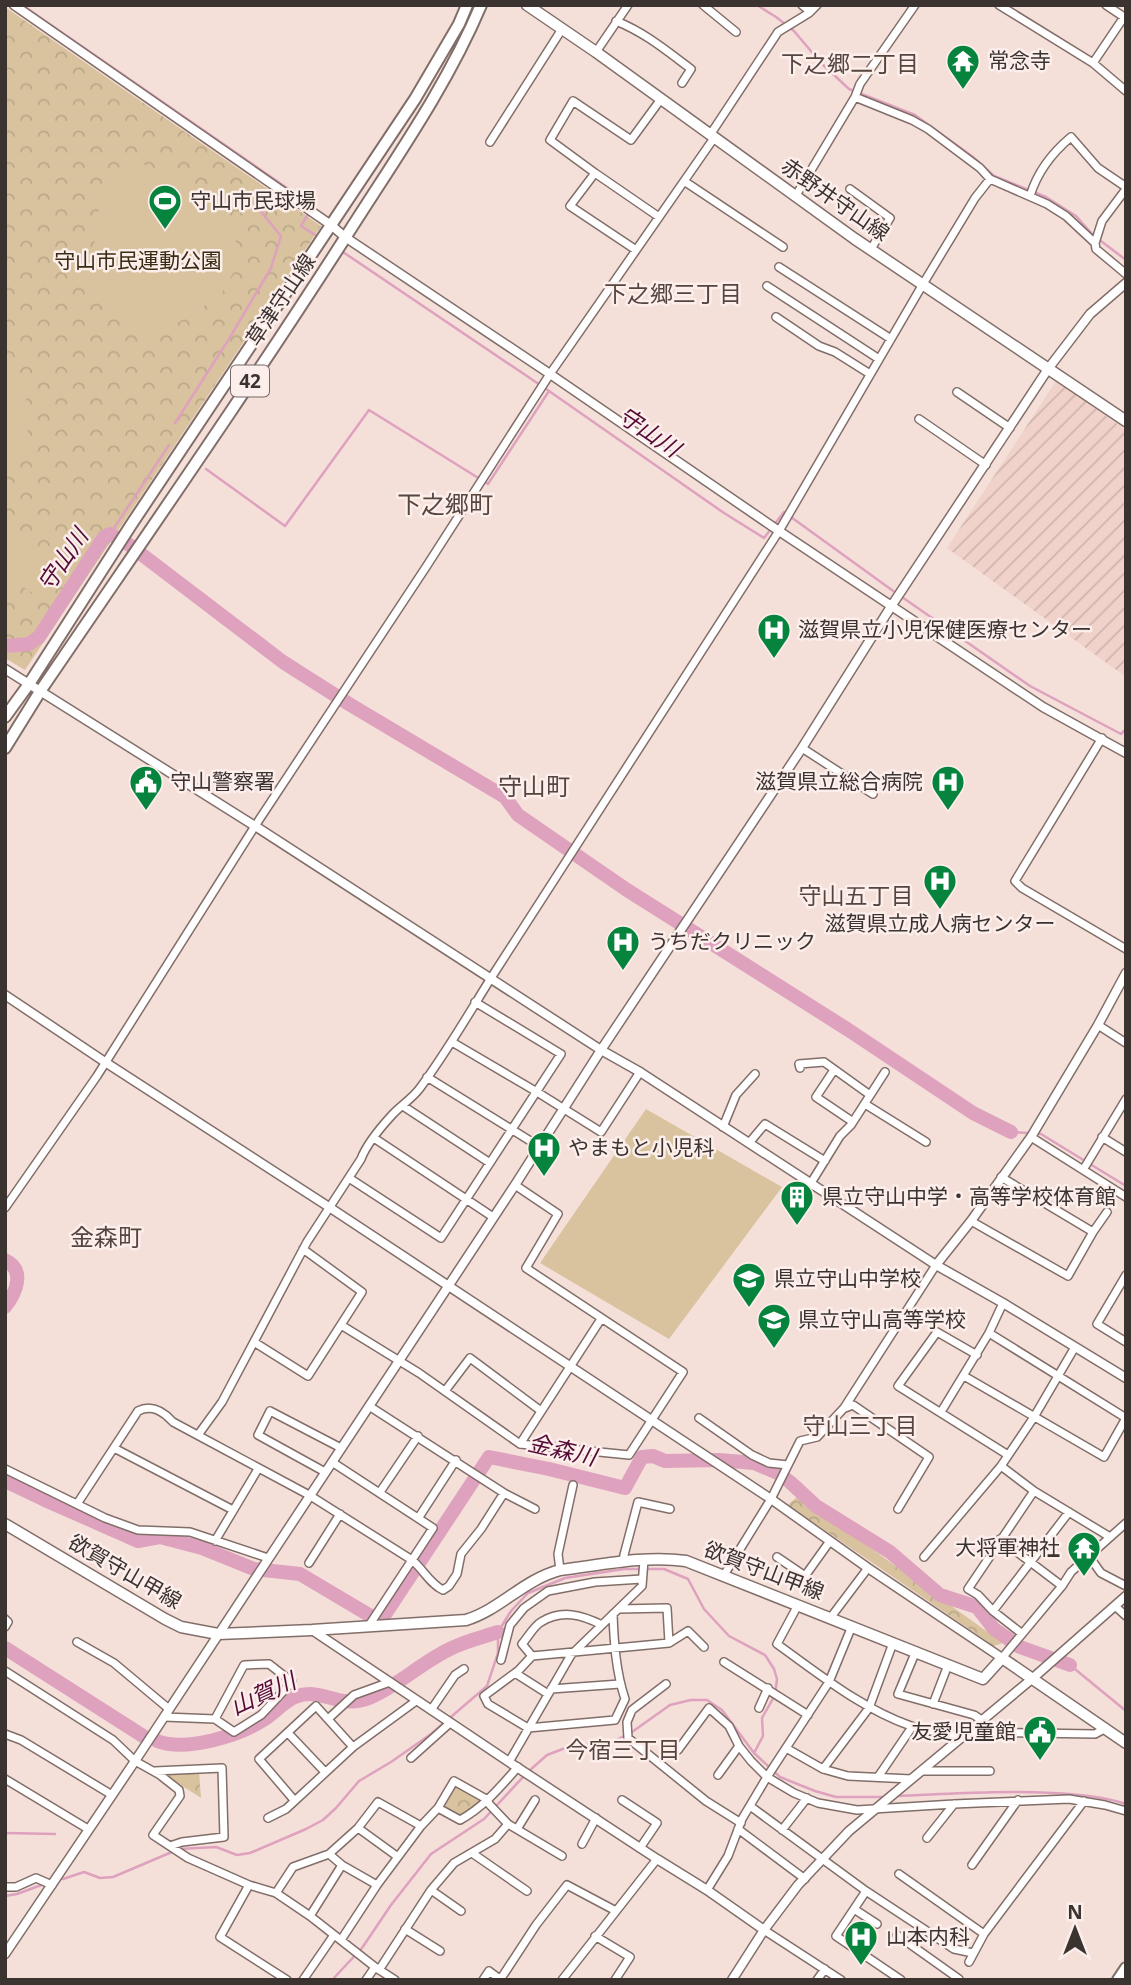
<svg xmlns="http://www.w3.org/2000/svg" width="1131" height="1985" viewBox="0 0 1131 1985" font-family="'Noto Sans','Noto Sans JP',sans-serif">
  <defs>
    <pattern id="industrial-furrows" width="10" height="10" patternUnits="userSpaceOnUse" patternTransform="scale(1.75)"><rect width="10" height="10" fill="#f0d2ca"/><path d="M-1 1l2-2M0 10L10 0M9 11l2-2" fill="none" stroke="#cfb5ae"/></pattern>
    <pattern id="park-crowns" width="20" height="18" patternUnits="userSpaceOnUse" patternTransform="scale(1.75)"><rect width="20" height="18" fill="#d8c39e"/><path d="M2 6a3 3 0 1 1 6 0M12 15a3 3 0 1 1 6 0" fill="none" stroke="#baa888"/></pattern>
  </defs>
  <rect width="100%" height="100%" fill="#f5dfd9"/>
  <path fill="url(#industrial-furrows)" d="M1056,381L1126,430V677L947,548Z"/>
  <path fill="url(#park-crowns)" d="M5,7L321,226L25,670L5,658Z
    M798,1496L1003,1643L994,1646L788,1505Z
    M199,1771L201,1798L164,1774Z
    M455,1783L484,1799L461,1817L441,1807Z"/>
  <path fill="#d8c39e" d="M131,159L227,200L240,261L221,295L170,328L137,325L89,285L103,178Z
    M5,354L25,381L28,430L16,463L5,472Z
    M5,527L67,565L45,600L5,576Z
    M646,1109L782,1187L669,1339L540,1263Z"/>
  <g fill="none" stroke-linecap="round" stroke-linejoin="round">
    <path stroke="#dea1be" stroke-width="2.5" d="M22,5L313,206L301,226L320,238
      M757,5L776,17L794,31L821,63L849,89L915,115L973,157L994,176L1046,197L1076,216L1093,235L1126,260
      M340,250L549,391L724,513L764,538L784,512L896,593
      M175,423L229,339L271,268L281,236L253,202
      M206,469L285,526L369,410L488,484L549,391
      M110,534L169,445
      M902,597L1030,686L1121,734L1126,729
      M1011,1132L1041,1134L1126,1186
      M1070,1665L1126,1711
      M529,1771L547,1755L568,1747L612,1742L632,1732L670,1705L691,1700H707L722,1710L754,1753L780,1777L815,1791L836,1797H885
      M896,1796C948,1794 1000,1790 1052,1793C1077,1794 1102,1796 1126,1804
      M5,1833L55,1834
      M63,1879L84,1872L100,1878L113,1877L179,1849L216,1847L237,1855L250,1853L306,1829L323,1820L336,1808L359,1781L391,1762L431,1734L487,1686L498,1653V1632L511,1611L528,1593L565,1578L624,1569H664L688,1579L704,1609L729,1636L765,1655L774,1669L777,1679L775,1695L762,1718L763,1736L754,1753
      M5,1896L17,1894L44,1884
      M332,1980L362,1948L391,1905L431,1854L484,1819L524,1776"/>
    <path stroke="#dea1be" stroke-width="14" d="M5,646L29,644L39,637L104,537L110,534L128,544L283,662L349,704L505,797L518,815L627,890L847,1029L973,1113L1011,1132
      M5,1260C26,1270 16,1293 5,1307
      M5,1481L45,1500L138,1541L160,1537L202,1548L254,1569L300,1574L369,1615L382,1619L489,1457L549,1469L625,1488L642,1457L653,1456L665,1461L719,1460L754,1463L778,1473L790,1482L816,1506L890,1552L940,1595L977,1607L994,1629L1020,1647L1070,1665
      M5,1648L143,1736
      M157,1741C186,1752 239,1736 265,1719C275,1712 284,1702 295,1697C322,1686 338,1710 369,1698C398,1686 423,1661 452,1648C466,1641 483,1637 498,1632"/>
    <defs>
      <path id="minor" d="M703,5L736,32
        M802,5L807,9L809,13
        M999,5L1093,63L1126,91
        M616,21C644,32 667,51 691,69L682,83
        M596,52L628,5
        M1093,63L1124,17L1106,5
        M855,97L912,120L928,129L980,168L990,179L1047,204L1066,216L1095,243L1096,249L1126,274
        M710,135L778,32L809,13L817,5
        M490,142L562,29
        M595,173L570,206L636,250
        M684,181L783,247
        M850,189L890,218L871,249
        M1030,196C1037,173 1053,152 1071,137L1098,168L1126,187
        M795,197L855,97L860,84L915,5
        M659,217L595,173L550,140L573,101L631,140L661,99
        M1095,243L1102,221L1126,189
        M779,267L891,339
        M767,286L879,359
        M776,317L819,346L835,352L870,374
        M957,392L1010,428
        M919,419L986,465
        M1102,738L1015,881L1022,888L1126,949
        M802,748L873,794
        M1098,1025L1126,1043
        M452,1042L537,1092L601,1132L640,1072
        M800,1068L799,1064L824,1062L870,1095
        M834,1070L816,1097L853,1122
        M427,1077L540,1147
        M865,1104L926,1142
        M403,1106L490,1163
        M723,1127L736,1095L755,1074
        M1031,1137L1126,1197
        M1102,1137L1126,1152
        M374,1138L493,1217
        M749,1143L765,1124L825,1161
        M1083,1170L1126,1099
        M1001,1177L1093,1232
        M349,1178L441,1238L561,1054L475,1002
        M811,1183L840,1136L851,1125L885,1072
        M5,1208L97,1076L255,826L426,567L550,374L714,138
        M971,1221L1068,1276L1093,1232L1107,1212
        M1126,1275L1097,1324L1126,1342
        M341,1325L419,1373L520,1444L629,1455L683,1372L526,1268L558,1214L515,1185
        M254,1342L308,1376L362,1292L303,1249
        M977,1355L937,1332L898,1386L1008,1455
        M964,1376L1104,1457L1126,1418L989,1333
        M445,1391L470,1358L541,1411
        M369,1406L504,1493L535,1509
        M845,1408L853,1405L929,1457L898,1509
        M941,1412L989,1333L1003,1303
        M699,1418L752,1455L769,1463L788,1465
        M198,1435L222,1402L307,1242L361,1159C367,1143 381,1127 392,1115C401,1105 412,1099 420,1088C446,1053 468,1015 491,978L779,531L923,284L975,198L990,179
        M520,1444L601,1319
        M114,1448L233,1510
        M332,1462L433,1528L368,1627
        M1001,1466L1034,1491L1110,1537
        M5,1469L105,1518L138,1530L190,1532L268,1558
        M325,1472L258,1435L270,1411L341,1448
        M380,1492L418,1436
        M77,1504L138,1411C152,1404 163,1411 173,1422L309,1495L412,1560C423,1569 430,1584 443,1590L449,1586L457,1574L461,1554L481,1529L504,1493
        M419,1517L456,1460
        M1000,1539L1062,1586
        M215,1541L258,1469
        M1088,1555L1101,1573L1126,1586
        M777,1557L805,1576L830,1541
        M924,1557L1001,1466L1034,1417L1075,1347
        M623,1562L624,1555L638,1502L670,1509
        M309,1563L340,1514
        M560,1570L558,1554L573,1485
        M724,1575L771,1499L800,1441L817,1437L844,1408L936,1265
        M798,1605L777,1644C819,1674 862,1709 911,1726C928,1732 947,1734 964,1736
        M1115,1606L1126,1616
        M619,1609L667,1608L669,1643
        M993,1611L1069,1512
        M613,1614C614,1643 616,1672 625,1699L615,1720L528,1728L488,1704L484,1696L519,1670L532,1656L669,1643L688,1631L704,1647
        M831,1617L868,1568
        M5,1619L8,1622L5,1627
        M1021,1633L993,1611L978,1595L968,1589L1034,1491
        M77,1642L114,1663L169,1709
        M916,1651L898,1694L974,1715L983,1721
        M532,1656L522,1644C528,1637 534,1626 541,1622C562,1609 582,1615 602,1625
        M1002,1658L1062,1586L1071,1572L1126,1523
        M501,1660L510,1625L524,1608L548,1591L595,1582L642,1579
        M724,1662L808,1715
        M5,1671L113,1740L135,1761L160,1775L179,1790L180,1796L153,1835L188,1858L249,1885L276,1893L310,1916L375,1967L395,1980
        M515,1673L548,1694
        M666,1684L632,1710L627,1722L628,1738L706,1801L741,1823
        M551,1689L620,1684
        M933,1704L948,1665
        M759,1708L768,1688
        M431,1710L455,1675L464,1669
        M164,1717L215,1719L234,1732L261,1715L292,1682L269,1664L244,1665L215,1719
        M328,1719L354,1695L390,1682
        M970,1732L1095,1734L1106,1728
        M288,1733L325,1772
        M5,1734L21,1740L112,1795
        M786,1748L823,1769L848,1776L911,1779
        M678,1750L709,1708L729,1726L739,1746L751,1761L767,1777L794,1793L818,1803L857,1810L954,1804L1069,1799L1105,1805L1126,1811
        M411,1758L450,1723
        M509,1762L571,1655L642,1586L644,1560
        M823,1769L869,1708L893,1643
        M155,1771L222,1768L224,1837L182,1842L170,1846
        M921,1771H990
        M718,1775L739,1746
        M878,1777L912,1727
        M5,1779L88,1829
        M294,1800L259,1759L316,1706L353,1747
        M488,1800L489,1804L508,1824L562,1856
        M622,1800L657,1823L640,1848
        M750,1806L866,1891L954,1949L973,1953
        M438,1808L460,1820C484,1807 500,1787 518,1767
        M268,1818L286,1809L353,1747L416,1701
        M358,1828L398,1857
        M517,1829L535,1800
        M738,1829L805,1879
        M782,1830L807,1798
        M927,1838L954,1804
        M582,1844L596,1818
        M472,1853L527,1891
        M329,1854L342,1865L377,1885
        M972,1865L1018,1800
        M899,1874L984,1934
        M249,1885L220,1937L287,1980
        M5,1887H16L36,1878L52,1885
        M431,1890L461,1911
        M707,1890L728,1856L742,1819L767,1777L829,1682L852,1626
        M866,1891L836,1936L901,1980
        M276,1893L293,1867L329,1854L358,1828L378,1802L421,1826
        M854,1909L877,1924
        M310,1916L342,1865
        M405,1929L440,1951
        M764,1930L841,1980
        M897,1935L959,1979
        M595,1936L630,1957L615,1980
        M341,1940L377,1885L421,1826L438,1808L454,1781L488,1800
        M969,1962L984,1934L1084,1801
        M379,1970L431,1890L454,1863L495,1839L508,1824
        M303,1980L334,1935
        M366,1980L375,1967
        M483,1980L489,1971L501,1980
        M500,1980L536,1925L567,1885L616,1911
        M562,1980L657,1859
        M817,1980L825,1969"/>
      <path id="tertiary" d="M14,5L331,225L345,237L550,374L779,531L1043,707L1126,753
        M5,669L255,826L601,1050L640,1072L936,1265L1003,1303L1126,1378
        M5,995L105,1062L329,1207L771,1499L868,1568L1002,1658
        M936,1265L971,1221L1031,1137L1098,1025L1126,973
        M312,1630L509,1762L657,1859L707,1890L764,1930
        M5,1954L135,1761L515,1185L601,1050L802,748L892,605L1048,369L1090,314L1126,283
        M732,1980L764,1930L798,1885L849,1831L1033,1678L1126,1596"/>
      <path id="secondary" d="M527,5L596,52L855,239L1126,421
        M5,1524L165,1619L181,1627L218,1634L312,1630L466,1620C501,1609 523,1580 560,1570C601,1565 645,1555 686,1561L983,1679L1002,1658L1126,1743"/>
      <path id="primary" d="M5,717L29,684L131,525L415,99L459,24L467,5
        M5,748L41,690C143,540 247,391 345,238C393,162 446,88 481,5
        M1118,1980L1126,1968"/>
    </defs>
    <use href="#minor" stroke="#826e69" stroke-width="10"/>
    <use href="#tertiary" stroke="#826e69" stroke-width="11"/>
    <use href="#secondary" stroke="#826e69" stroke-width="13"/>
    <use href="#primary" stroke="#826e69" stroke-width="14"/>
    <use href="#minor" stroke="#fff" stroke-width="7"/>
    <use href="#tertiary" stroke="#fff" stroke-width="8"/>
    <use href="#secondary" stroke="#fff" stroke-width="10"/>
    <use href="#primary" stroke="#fff" stroke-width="10"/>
  </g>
  <defs>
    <symbol id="temple-pin" viewBox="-11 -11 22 30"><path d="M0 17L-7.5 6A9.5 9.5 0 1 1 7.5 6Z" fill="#06843e" stroke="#fceeeb"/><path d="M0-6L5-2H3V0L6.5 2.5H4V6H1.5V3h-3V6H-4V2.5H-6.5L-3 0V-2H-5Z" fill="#fff"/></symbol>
    <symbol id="stadium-pin" viewBox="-11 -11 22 30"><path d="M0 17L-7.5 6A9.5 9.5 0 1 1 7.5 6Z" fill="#06843e" stroke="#fceeeb"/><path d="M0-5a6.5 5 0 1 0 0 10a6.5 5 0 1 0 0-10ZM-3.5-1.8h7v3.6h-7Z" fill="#fff"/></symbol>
    <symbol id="hospital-pin" viewBox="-11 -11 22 30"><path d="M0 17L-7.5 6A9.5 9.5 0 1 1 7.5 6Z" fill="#06843e" stroke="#fceeeb"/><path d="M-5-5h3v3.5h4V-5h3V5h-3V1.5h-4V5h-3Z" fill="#fff"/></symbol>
    <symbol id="civic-pin" viewBox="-11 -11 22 30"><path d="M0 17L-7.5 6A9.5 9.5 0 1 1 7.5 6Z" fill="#06843e" stroke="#fceeeb"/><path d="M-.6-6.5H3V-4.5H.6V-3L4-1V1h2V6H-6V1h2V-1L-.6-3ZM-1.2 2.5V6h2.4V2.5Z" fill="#fff"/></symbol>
    <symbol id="building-pin" viewBox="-11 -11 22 30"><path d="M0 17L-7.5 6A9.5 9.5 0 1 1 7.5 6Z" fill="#06843e" stroke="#fceeeb"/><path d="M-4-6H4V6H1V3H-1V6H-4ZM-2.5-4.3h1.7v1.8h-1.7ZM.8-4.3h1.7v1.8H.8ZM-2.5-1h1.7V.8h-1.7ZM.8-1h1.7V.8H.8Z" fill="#fff"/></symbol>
    <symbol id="school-pin" viewBox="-11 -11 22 30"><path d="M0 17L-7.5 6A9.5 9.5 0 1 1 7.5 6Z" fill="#06843e" stroke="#fceeeb"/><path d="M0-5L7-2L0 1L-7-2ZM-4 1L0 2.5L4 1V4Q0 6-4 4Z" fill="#fff"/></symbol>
  </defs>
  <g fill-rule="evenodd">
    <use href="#temple-pin" x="944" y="42" width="38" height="52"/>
    <use href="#stadium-pin" x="146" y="182" width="38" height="52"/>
    <use href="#hospital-pin" x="755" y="611" width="38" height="52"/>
    <use href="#civic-pin" x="127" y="763" width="38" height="52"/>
    <use href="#hospital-pin" x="929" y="763" width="38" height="52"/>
    <use href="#hospital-pin" x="921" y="862" width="38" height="52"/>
    <use href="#hospital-pin" x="604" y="923" width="38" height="52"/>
    <use href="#hospital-pin" x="525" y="1129" width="38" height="52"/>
    <use href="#building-pin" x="778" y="1178" width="38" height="52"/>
    <use href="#school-pin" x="730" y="1260" width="38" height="52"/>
    <use href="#school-pin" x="755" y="1301" width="38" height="52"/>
    <use href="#temple-pin" x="1065" y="1529" width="38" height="52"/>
    <use href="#civic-pin" x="1021" y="1713" width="38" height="52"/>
    <use href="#hospital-pin" x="842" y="1918" width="38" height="52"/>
  </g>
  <g text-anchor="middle" stroke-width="5" stroke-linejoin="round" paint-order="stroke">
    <rect fill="#fceeeb" stroke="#756b68" stroke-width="2" x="231" y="365.5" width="38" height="31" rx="5"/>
    <g font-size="19" font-weight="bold" fill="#3b3330">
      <text x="250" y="388">42</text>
    </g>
    <g font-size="21" fill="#3b3330" stroke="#fceeeb" text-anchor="start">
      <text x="988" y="68">常念寺</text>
      <text x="190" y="208">守山市民球場</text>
      <text x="798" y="637">滋賀県立小児保健医療センター</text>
      <text x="170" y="789">守山警察署</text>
      <text x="923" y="789" text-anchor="end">滋賀県立総合病院</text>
      <text x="940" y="931" text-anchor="middle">滋賀県立成人病センター</text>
      <text x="648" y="949">うちだクリニック</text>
      <text x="568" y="1155">やまもと小児科</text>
      <text x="822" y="1204">県立守山中学・高等学校体育館</text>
      <text x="774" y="1286">県立守山中学校</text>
      <text x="798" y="1327">県立守山高等学校</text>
      <text x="1060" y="1555" text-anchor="end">大将軍神社</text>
      <text x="1016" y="1739" text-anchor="end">友愛児童館</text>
      <text x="886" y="1944">山本内科</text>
    </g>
    <g font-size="21" fill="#3b3330" stroke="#fceeeb">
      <text transform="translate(835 200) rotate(35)" y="7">赤野井守山線</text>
      <text transform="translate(281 300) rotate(-56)" y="7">草津守山線</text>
      <text transform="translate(764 1571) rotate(21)" y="7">欲賀守山甲線</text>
      <text transform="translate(125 1572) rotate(30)" y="7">欲賀守山甲線</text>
    </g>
    <g font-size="21" fill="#3a2c12" stroke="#fceeeb">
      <text x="138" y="268">守山市民運動公園</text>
    </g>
    <g font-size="23" fill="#56443f" stroke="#fceeeb">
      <text x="850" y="72">下之郷二丁目</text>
      <text x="673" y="302">下之郷三丁目</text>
      <text x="856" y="904">守山五丁目</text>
      <text x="860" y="1434">守山三丁目</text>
      <text x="623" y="1758">今宿三丁目</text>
    </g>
    <g font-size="23" font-style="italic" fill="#540c37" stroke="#fceeeb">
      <text transform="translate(649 432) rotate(34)" y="8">守山川</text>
      <text transform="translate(63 560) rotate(-56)" y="8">守山川</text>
      <text transform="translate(562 1450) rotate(13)" y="8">金森川</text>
      <text transform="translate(263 1694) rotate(-25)" y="8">山賀川</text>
    </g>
    <g font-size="24" fill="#56443f" stroke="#fceeeb">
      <text x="445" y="513">下之郷町</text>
      <text x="534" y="795">守山町</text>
      <text x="106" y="1246">金森町</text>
    </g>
  </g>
  <rect width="1131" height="1985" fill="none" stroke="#3b3330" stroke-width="14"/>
  <g transform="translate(1075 1929)" stroke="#fceeeb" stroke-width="5" paint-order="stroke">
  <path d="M0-5L12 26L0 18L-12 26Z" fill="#3b3330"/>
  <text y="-10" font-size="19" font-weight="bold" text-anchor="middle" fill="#3b3330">N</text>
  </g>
</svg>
